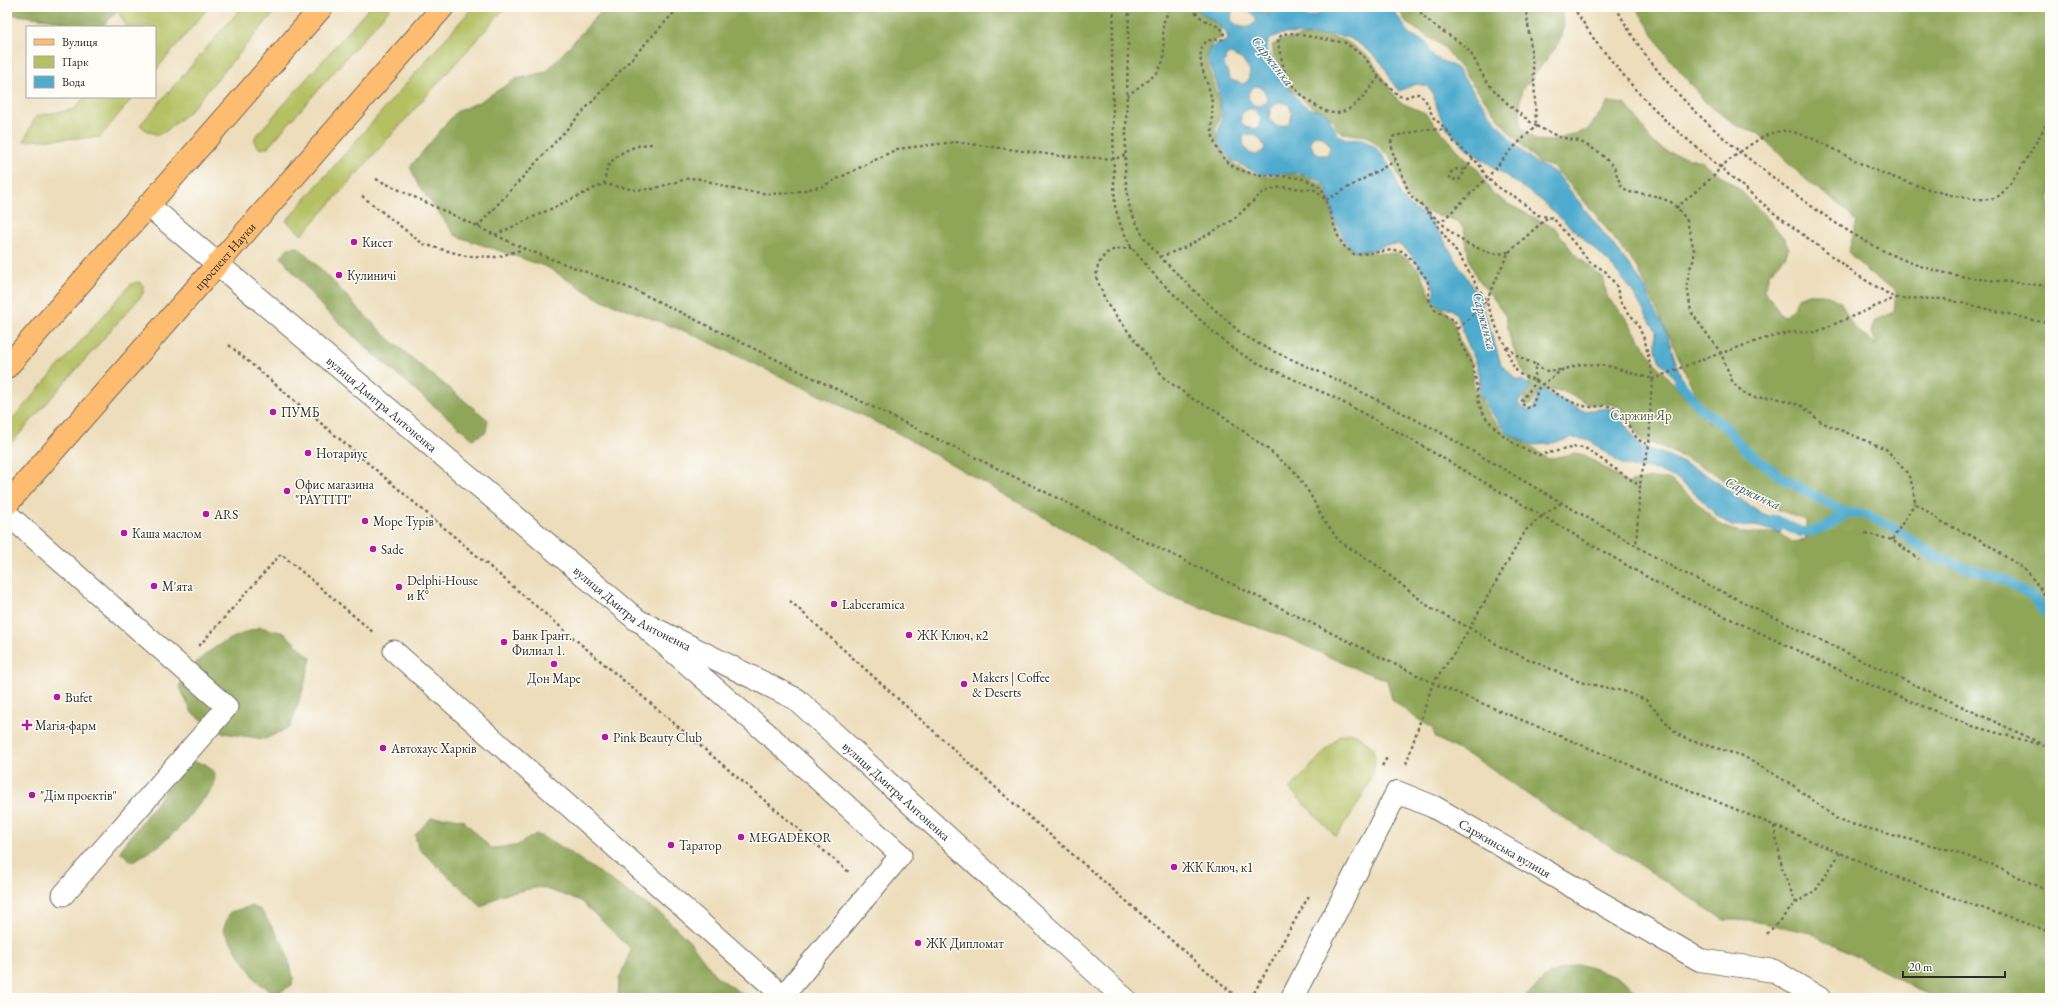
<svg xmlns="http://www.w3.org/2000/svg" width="2057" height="1005" viewBox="0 0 2057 1005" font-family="'EB Garamond',serif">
  <rect width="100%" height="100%" fill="#fdfcf7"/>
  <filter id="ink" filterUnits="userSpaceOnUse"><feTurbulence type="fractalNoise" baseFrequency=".025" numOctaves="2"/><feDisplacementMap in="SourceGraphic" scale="8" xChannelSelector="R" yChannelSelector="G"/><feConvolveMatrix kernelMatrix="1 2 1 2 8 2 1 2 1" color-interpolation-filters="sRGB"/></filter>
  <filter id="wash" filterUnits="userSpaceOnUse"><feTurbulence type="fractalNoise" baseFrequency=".012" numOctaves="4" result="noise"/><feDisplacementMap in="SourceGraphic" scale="16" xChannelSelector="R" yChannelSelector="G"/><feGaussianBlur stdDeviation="0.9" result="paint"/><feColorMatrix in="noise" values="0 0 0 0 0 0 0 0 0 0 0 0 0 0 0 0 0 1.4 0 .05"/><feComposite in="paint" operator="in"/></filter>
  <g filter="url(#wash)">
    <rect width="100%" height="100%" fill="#edddbb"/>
    <path fill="#b4c062" stroke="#707646" d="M115,7H209L155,71V27H127Z
      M242,7H279L189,112L166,131L158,135L147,131L140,125Z
      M370,7H391L268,147L261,149L255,144V137Z
      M473,7H506L302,235L286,221Z
      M84,97H133L100,137L24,141L36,116L75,109Z
      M139,282L143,285V294L7,448V425L131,284Z
      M1350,732C1363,737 1375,745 1375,760C1375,783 1348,818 1336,837L1290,789L1339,736Z"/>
    <path fill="#8fa658" stroke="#5d6842" d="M7,7H121L102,27H81L49,19L7,14Z
      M605,7H1193L1221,27V38L1213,42L1205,57C1210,75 1221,96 1220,116C1219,122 1215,127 1216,133C1216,152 1237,168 1253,174C1269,180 1286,172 1302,176C1309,178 1317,183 1324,186L1333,219L1342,242L1354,251L1397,254L1406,258L1420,271L1430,294L1451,317L1460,342L1472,363L1474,386L1491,417L1503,430L1537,450L1548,459L1575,453L1585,455L1627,483L1651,478L1669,479L1687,493L1722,526L1740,533H1780L1792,542L1806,540V520L1791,515L1741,493L1711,471L1660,446L1642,441L1619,407L1610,404H1589L1562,391L1539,390L1531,405L1526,406L1523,402L1529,382L1517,359L1510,338L1506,317L1497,303L1477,278L1469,259L1464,229L1458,221L1423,211L1414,206L1405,195L1400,178L1389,156L1377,145L1367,136L1343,133L1337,129L1334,120L1311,106L1291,90L1285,79L1280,65L1274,57L1272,45L1285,39L1321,34L1346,41L1370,58L1399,102L1425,113L1457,149L1479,171L1492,193L1508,204L1555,228L1573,252L1604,279L1607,297L1622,313L1660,369L1709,424L1638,269L1592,210L1554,167L1539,163L1507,129L1445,48L1407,23L1397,7H1560L1564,25L1558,45L1522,90L1520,101L1521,125L1535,140L1552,141L1587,130L1609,102L1625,104L1637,118L1651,141L1667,152L1701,161L1739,189L1769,220L1783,237L1789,248L1785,257L1769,274L1765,290L1780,314L1785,316L1793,308L1798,298L1808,294H1823L1840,301L1854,327L1876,346L1871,332L1875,321L1894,312L1896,291L1869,273L1848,252L1857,221L1839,204L1807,181L1757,132L1738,126L1707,104L1665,53L1636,7H2050V998H1935L1811,933L1749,920H1724L1625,855L1550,810L1481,762L1436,738L1432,728L1410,714L1392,699L1387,680L1356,669L1286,637L1160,593L1114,560L1052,522L894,431L692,334L597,298L547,267L456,236L418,185L410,167L456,112L479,102L516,79L546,72Z
      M1251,7H1280L1269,15L1255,10Z
      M298,247C332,277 359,313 393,342C424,369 457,394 488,420L486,432L473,439L379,359L323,308L281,257L288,248Z
      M260,627L284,633L311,658L304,686L290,727L265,739L223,733L192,713L179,686C186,677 192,666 200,659C217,643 239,635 260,627Z
      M191,762L206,764L215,773L214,787L181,826L160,845L132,862L120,851L174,779Z
      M449,817L463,820L491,848L516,846L536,834L557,844L665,917L691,943L715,975L748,998H618L619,980L631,949L581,901L540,887L500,895L482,907L418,848L415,835L431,818Z
      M251,906L261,910L285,947L293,977L292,985L276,994L258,983L223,930L230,912Z
      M1578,964L1611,974L1627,982L1642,998H1524L1548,975Z"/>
    <path fill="#50abce" stroke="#3e6b7c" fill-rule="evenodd" d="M1196,7H1251L1255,10L1268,15L1280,7H1301L1302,13L1309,17L1319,14L1323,7H1391L1410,34L1425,42L1429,47V52C1435,60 1448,62 1456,68C1480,99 1502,135 1532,160C1541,167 1550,168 1558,175L1636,274L1646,290L1656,314L1664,326L1686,392L1659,360L1656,349V331L1630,288L1609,262L1541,200L1466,148C1457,139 1446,129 1441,118C1436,108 1435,94 1427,86L1416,84L1399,91C1392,85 1389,73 1383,65C1379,59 1373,55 1367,50C1343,29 1332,37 1303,35C1289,34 1280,31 1268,41L1267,50L1277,66L1280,77L1294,95L1301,103L1311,109L1326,112L1338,135L1349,140L1361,139L1374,146L1381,153L1394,174L1401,197L1415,210L1426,215L1438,231L1480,299L1501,364L1517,380H1522L1532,387L1518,402L1520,406L1529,411L1534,407L1539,390L1545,391L1583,411L1607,408L1612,409L1617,413L1641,447L1667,455L1704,473L1757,511L1786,523L1780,533L1756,526L1733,527L1717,516L1703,501L1678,479L1657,470L1632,467L1621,464L1589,440L1573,438L1549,444L1533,445L1509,434L1492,414L1479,392L1480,376L1475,359L1466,341L1460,322L1453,310L1440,306L1432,300L1435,292L1432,283L1407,250L1398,244L1385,245L1373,250L1354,251L1344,240L1334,217L1326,186L1317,179L1300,173L1259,174L1232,160L1222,148L1217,138L1222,117L1218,87L1207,58L1209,49L1216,44L1227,41L1228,38C1224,22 1205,19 1196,7ZM1240,8C1248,9 1254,12 1256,21C1249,31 1237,28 1231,19L1232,11ZM1231,54L1243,60L1250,71L1248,81L1243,84L1231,80L1224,65L1226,56ZM1255,86L1261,87L1267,96L1266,102L1261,106L1253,105L1248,98L1249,91ZM1279,102L1288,104C1296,116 1290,128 1276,126L1269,118L1271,108ZM1247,109C1254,108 1258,112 1261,118L1259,125L1255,129L1246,127L1241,122V115ZM1246,134L1258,136L1265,147L1263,151L1256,155L1249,153L1244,146L1243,138ZM1315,135C1323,135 1329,142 1330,149L1327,155H1319L1313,150L1310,141Z"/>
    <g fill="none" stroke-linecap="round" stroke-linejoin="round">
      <path stroke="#50abce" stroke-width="10" d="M1679,382L1701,409L1725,426L1742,447L1780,476L1811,494L1847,513
        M1774,519L1801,532L1813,531L1827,526L1847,513L1864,514L1895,528L1923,549L1943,560L2005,580L2031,596L2050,617"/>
    </g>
  </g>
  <g filter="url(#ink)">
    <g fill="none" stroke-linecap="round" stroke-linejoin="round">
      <defs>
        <path id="service" d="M7,514L227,707L63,895
          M394,651L783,996L901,855L769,735L648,630"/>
        <g id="minor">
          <path id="s1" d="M148,205L637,620L796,699L1124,998"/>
          <path id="s2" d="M1292,998L1397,792L1434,807L1700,960L1774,971L1819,998"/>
        </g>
        <g id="primary">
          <path d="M7,367L322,7"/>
          <path id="s3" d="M7,504L443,7"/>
        </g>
      </defs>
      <use href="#service" stroke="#6f695d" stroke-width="23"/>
      <use href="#minor" stroke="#6f695d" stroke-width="24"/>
      <use href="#primary" stroke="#6f695d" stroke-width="24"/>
      <path stroke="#6f695d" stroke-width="2.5" stroke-dasharray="3 3" stroke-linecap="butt" d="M1114,7L1112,51L1114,183L1115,206L1121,227L1132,248L1158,279L1211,330L1231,347L1249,359L1333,397L1405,436L1671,591L1873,686L1972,726L2038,744
        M1129,7L1125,175L1130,210L1143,236L1160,257L1203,299L1243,335L1266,348L1344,383L1436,430L1676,569L1855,657L2032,739L2050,750
        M1192,7C1200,23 1217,22 1224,32L1223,39C1219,41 1216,39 1211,40C1197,42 1200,64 1204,74C1207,83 1211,93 1212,103C1213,118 1209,133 1217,148C1241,193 1291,162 1322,189L1337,234L1343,245L1355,255L1393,250L1402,251L1409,257L1427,279L1429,286V300L1435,310L1455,321L1460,342L1474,369L1479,404L1485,417L1497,430L1517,446L1539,455L1575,447L1585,448L1640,486L1636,546
        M1417,7C1429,28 1453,34 1468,50C1475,58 1479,70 1485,79C1499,98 1517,112 1536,126L1513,148L1487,178L1441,222
        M1526,7L1534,76L1536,126L1559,137L1579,141L1599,152L1614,167L1621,186L1629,192L1652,195L1671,202L1681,212L1687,221L1694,250V259L1690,268L1687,284L1691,312L1721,353L1733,383L1744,393L1755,398L1773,397L1802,406L1821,422L1886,449L1908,474L1913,487L1915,503L1944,523L1982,541L2027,571L2050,602
        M1573,7L1596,42L1636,90L1668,123L1774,213L1857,275L1895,298L1945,299L2050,324
        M1616,7C1645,65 1692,111 1740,152C1753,143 1767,132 1783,131C1806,130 1848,158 1870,168C1893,178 1980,211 2000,195C2015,183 2038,137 2050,119
        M1379,77C1369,89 1354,113 1335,113C1320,113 1293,90 1287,77C1284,71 1278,46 1278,39L1283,34L1290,33L1346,43L1364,57L1379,77L1399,96L1408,97L1414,94H1419L1425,99L1433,117L1447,130L1428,129L1394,136L1391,142L1393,153L1410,195L1450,231L1467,244L1488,252L1498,254L1509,252C1500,268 1495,285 1486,301C1500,334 1500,351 1535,364V383L1521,402L1526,408L1532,407L1539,387L1562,370L1581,364L1608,366L1653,379C1649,401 1651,423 1649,444C1647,458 1641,471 1640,486
        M1127,96L1157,73L1164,59L1163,24L1170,7
        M1447,130L1454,142L1479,164L1487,178L1502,190L1514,196L1538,215L1553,218L1590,262L1605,271L1616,285L1621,303L1637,323L1645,341L1653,379L1695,362L1763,339L1792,332H1816L1895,298
        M1464,170L1457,169L1450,173V179L1459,180L1473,158
        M376,179L525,249L637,291L1433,683L1917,885L2050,932
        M604,184C605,178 606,170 609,165C618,151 638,144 653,144
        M362,196L423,244L466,256L497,257L524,249
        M1326,200L1395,161
        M1676,208L1716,174L1719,168L1740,152C1800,197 1859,249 1933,270C1970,280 2012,282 2050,286
        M1427,211L1460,257L1486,301L1458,329
        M477,227L679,7
        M495,235L604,184L636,190L652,189L690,178L701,179L737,190L771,194L791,193L823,186L897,149L955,142L1061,156L1115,159L1125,155
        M1132,248L1115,249L1105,254L1098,265L1096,277L1107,304L1165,379L1193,399L1215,410L1270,451L1294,471L1310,494L1323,519L1339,541L1375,564L1432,609L1470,628L1501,647L1560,673L1580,682L1623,691L1646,700L1676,733L1686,739L1743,756L1794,786L1840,821L1946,849L1990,864L2050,892
        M1509,252L1548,217
        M1160,257L1186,247L1233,220L1263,192L1281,187L1315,190L1326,200
        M229,345L850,873
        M1506,347C1510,356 1512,368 1520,374C1524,377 1530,378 1534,380C1552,389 1569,405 1589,407C1600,407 1607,403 1616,409C1628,417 1633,444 1649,444
        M1536,364L1544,371L1562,370
        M1865,533L1892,540L1919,559
        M1892,540L1915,503
        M790,601L1003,794L1238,998
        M199,646L281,554L374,633
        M1406,764L1433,683L1459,646L1526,530L1542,516L1561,503
        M1382,766L1388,756
        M1774,826L1783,872L1796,903
        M1767,934L1796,903L1816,890L1840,853
        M1251,998L1310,894"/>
      <use href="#service" stroke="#fff" stroke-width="21"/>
      <use href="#minor" stroke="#fff" stroke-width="22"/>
      <use href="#primary" stroke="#febc70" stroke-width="22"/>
    </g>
  </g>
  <g fill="#b5179e" stroke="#fdfcf7" stroke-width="1.5">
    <circle cx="354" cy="242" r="4"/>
    <circle cx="339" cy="275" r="4"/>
    <circle cx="273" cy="412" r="4"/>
    <circle cx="308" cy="453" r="4"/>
    <circle cx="287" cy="491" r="4"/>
    <circle cx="206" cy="514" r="4"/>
    <circle cx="365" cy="521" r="4"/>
    <circle cx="124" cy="533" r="4"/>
    <circle cx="373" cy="549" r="4"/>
    <circle cx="154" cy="586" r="4"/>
    <circle cx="399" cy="587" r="4"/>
    <circle cx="834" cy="604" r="4"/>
    <circle cx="909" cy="635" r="4"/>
    <circle cx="504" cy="642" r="4"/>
    <circle cx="554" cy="664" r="4"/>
    <circle cx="964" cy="684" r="4"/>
    <circle cx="57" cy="697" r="4"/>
    <path d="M25 719h4v4h4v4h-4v4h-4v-4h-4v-4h4z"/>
    <circle cx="605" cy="737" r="4"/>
    <circle cx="383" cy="748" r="4"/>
    <circle cx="32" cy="795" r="4"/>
    <circle cx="741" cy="837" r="4"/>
    <circle cx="671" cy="845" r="4"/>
    <circle cx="1174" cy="867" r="4"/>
    <circle cx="918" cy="943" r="4"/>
  </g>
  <g text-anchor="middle" stroke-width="3" stroke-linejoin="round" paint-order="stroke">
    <g font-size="13" fill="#2b2b2b" stroke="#fdfcf7" text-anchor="start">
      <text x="362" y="247">Кисет</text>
      <text x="347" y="280">Кулиничі</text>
      <text x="281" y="417">ПУМБ</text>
      <text x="316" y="458">Нотариус</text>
      <text x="295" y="489">Офис магазина<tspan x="295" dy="15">"PAYTITI"</tspan></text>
      <text x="214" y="519">ARS</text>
      <text x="373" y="526">Море Турів</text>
      <text x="132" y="538">Каша маслом</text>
      <text x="381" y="554">Sade</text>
      <text x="407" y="585">Delphi-House<tspan x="407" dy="15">и К°</tspan></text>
      <text x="162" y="591">М'ята</text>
      <text x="842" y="609">Labceramica</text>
      <text x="512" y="640">Банк Грант.<tspan x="512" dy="15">Филиал 1.</tspan></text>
      <text x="917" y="640">ЖК Ключ, к2</text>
      <text x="972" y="682">Makers | Coffee<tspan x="972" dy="15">&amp; Deserts</tspan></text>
      <text x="554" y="683" text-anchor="middle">Дон Маре</text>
      <text x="65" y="702">Bufet</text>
      <text x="35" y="730">Магія-фарм</text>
      <text x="613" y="742">Pink Beauty Club</text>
      <text x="391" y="753">Автохаус Харків</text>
      <text x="40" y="800">"Дім проєктів"</text>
      <text x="749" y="842">MEGADEKOR</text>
      <text x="679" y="850">Таратор</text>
      <text x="1182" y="872">ЖК Ключ, к1</text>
      <text x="926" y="948">ЖК Дипломат</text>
    </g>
    <g font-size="13" fill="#2b2b2b" stroke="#fdfcf7">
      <text dy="5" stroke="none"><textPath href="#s3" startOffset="330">проспект Науки</textPath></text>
      <text dy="5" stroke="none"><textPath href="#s1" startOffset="307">вулиця Дмитра Антоненка</textPath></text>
      <text dy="5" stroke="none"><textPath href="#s1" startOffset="631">вулиця Дмитра Антоненка</textPath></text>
      <text dy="5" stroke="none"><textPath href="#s1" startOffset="955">вулиця Дмитра Антоненка</textPath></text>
      <text dy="5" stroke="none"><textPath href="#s2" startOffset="353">Саржинська вулиця</textPath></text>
    </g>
    <g font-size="13" fill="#54583c" stroke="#fdfcf7">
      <text x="1641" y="420">Саржин Яр</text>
    </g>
    <g font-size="14" font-style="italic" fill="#3a5e6c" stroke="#fdfcf7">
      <text transform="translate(1273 61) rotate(52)" y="5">Саржинка</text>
      <text transform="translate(1485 321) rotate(75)" y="5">Саржинка</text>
      <text transform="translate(1753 493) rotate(25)" y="5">Саржинка</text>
    </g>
  </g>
  <rect width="2057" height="1005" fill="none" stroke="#fdfcf7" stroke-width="24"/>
  <rect x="26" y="26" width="130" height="72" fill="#fdfcf7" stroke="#a9a8a5"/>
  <rect x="34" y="39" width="20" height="6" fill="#febc70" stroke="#a9a8a5"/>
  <text x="62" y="46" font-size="12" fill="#2b2b2b">Вулиця</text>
  <rect x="34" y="56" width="20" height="12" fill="#b4c062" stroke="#a9a8a5"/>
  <text x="62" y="66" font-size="12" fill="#2b2b2b">Парк</text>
  <rect x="34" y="76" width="20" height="12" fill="#50abce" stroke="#a9a8a5"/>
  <text x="62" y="86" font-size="12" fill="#2b2b2b">Вода</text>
  <path d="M1903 971v6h102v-6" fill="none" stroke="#2b2b2b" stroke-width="2"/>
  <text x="1909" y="971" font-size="12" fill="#2b2b2b" stroke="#fdfcf7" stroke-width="3" paint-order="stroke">20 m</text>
</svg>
